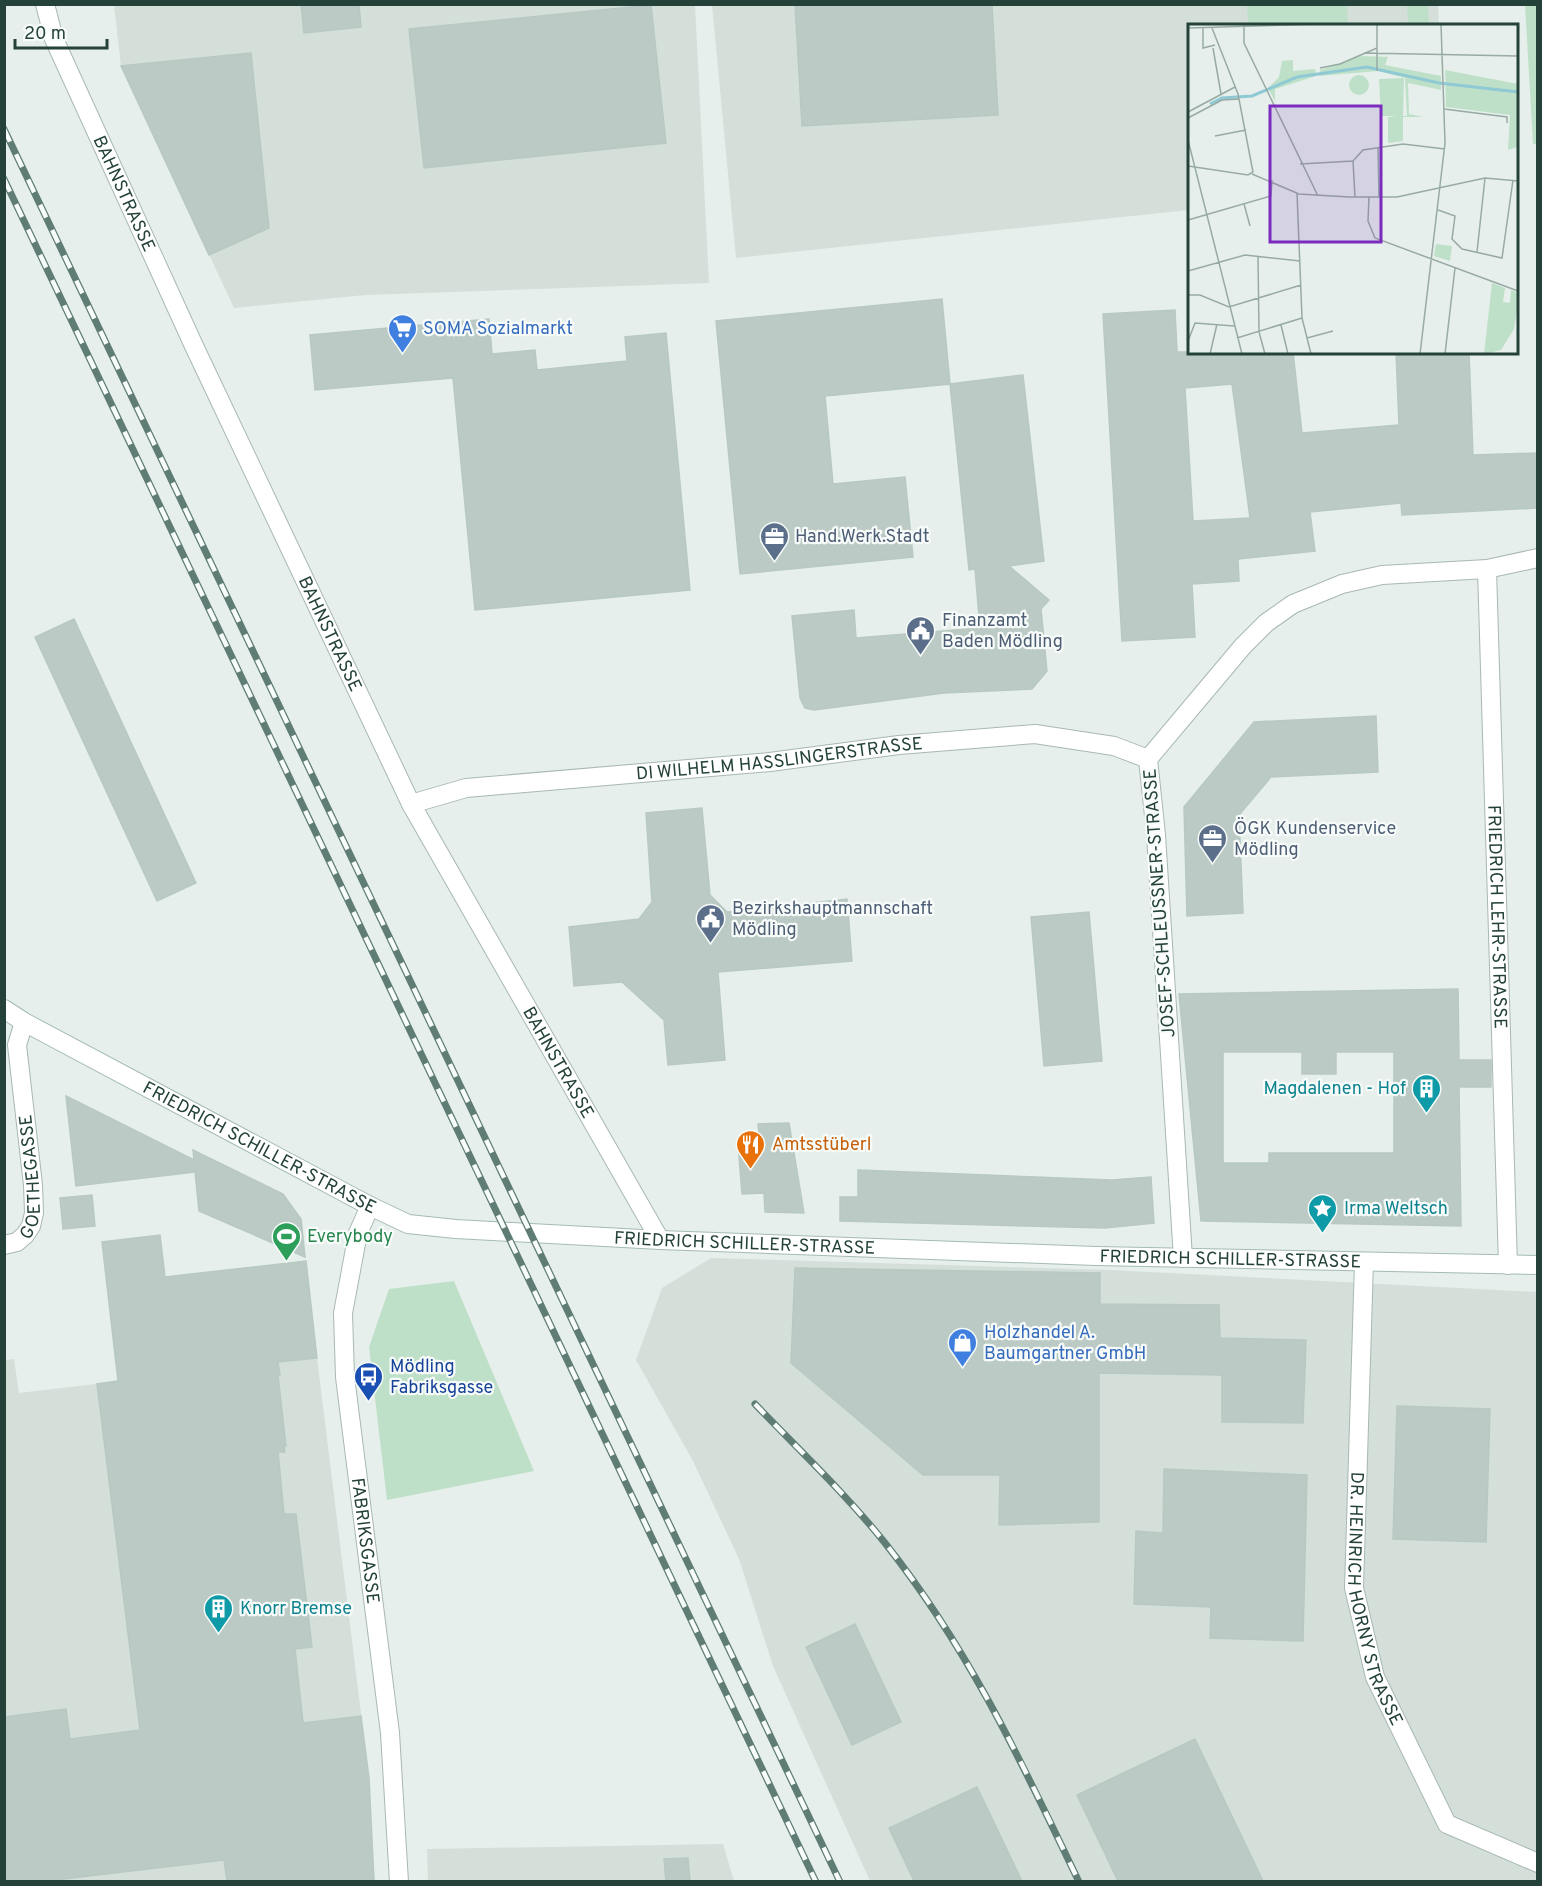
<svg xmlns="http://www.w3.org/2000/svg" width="1542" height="1886" viewBox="0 0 1542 1886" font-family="Overpass,sans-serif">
  <rect width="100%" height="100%" fill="#e6efeb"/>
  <path fill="#d4dfda" d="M1438,4L1439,25L1190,26L1189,210L736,258L712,5Z
    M114,5H695L709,283L365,295L234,308L121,66Z
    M711,1258L1111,1270L1537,1292V1881H870L773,1666L739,1559L693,1461L636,1360L662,1288Z
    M317,1358L369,1778L374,1881H5L4,1360L14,1359L19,1393Z
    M723,1844L734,1881H428L427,1849Z"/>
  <path fill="#bfe0c8" d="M1247,5H1347L1348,25H1248Z
    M1407,5H1428L1429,25H1408Z
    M1525,5H1537V144H1533Z
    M454,1281L534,1471L387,1500L369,1347L389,1289Z"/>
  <path fill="#bbcac4" stroke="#b8c9c2" stroke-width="1.5" fill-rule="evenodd" d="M301,4H359L361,27L304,33Z
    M795,4H992L998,115L802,126Z
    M651,5L666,143L424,168L409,29Z
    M251,53L269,228L209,255L121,66Z
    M942,299L950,384L825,396L833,484L905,477L913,557L740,574L716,321Z
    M1175,310L1177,352H1293L1302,433L1399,425L1396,352H1469L1473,455L1538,453V508L1402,515L1401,503L1310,512L1315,551L1238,559L1239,581L1192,584L1195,637L1122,641L1103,314ZM1232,384L1250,518L1193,521L1185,388Z
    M489,319L492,354L535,350L537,370L627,361L625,337L666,333L690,590L475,610L453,378L315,390L310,335Z
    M1023,375L1044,561L1009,566L1049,600L1041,609L1047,671L1032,689L944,693L814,710L805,708L800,698L792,616L854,610L856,638L980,628L975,569L969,570L950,384Z
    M74,619L196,883L157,901L35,637Z
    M1376,716L1378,772L1271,777L1239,815L1243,913L1187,916L1184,807L1254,722Z
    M702,808L710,895L727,912L847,899L852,961L718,972L725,1060L668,1065L664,1020L622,982L574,986L569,927L639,919L652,902L646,813Z
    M1089,912L1102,1061L1044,1066L1031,917Z
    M1458,989L1459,1060H1491V1087H1459L1461,1226L1201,1221L1179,994ZM1223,1052H1302V1074H1336V1052H1394V1153H1269V1163H1223Z
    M66,1096L194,1160L193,1150L283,1194L301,1219L305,1257L199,1211L195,1172L76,1186Z
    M789,1123L804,1213L765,1212L764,1193L742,1194L738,1144L760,1143L758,1124Z
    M858,1170L1112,1180L1151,1177L1154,1223L1105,1228L840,1221V1197H858Z
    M92,1195L95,1226L63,1229L60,1198Z
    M160,1235L165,1277L306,1261L317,1358L278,1362L280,1375L278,1376L286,1446H284L285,1452H278L284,1514H296L312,1647L295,1649L303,1723L361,1716L369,1778L374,1881H227L224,1860L47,1881H4V1717L66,1709L70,1739L140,1730L97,1384L118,1381L102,1242Z
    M795,1268L1100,1273V1304L1219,1305L1220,1338L1306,1340L1303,1423L1222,1422V1375L1099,1373V1522L999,1525L1000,1475H923L791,1363Z
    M1397,1406L1490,1409L1486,1542L1393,1539Z
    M1164,1469L1307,1475L1303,1641L1210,1638L1211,1607L1134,1604L1136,1531L1163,1533Z
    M855,1624L901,1722L852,1745L806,1647Z
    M1195,1739L1263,1881H1118L1077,1795Z
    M977,1787L1022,1881H914L889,1828Z
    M688,1858L690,1881H666L664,1859Z"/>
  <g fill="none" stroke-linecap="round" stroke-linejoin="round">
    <defs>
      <g id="street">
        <path id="s1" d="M45,4L54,39L194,346L411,804L660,1240"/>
        <path id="s2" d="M1487,569L1508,1265"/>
        <path id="s3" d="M411,804L466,788L770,762L899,745L1035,734L1114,746L1148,759"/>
        <path id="s4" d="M370,1206L358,1233L343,1313L345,1377L390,1733L399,1882"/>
        <path id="s5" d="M4,1245L17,1242L25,1235L31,1226L34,1213L33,1185L17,1045L24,1022"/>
        <path d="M1183,1258L1156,835L1148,759L1243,646L1266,623L1293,604L1342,584L1382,575L1487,569L1538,558"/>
        <path id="s6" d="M1364,1262L1354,1588L1375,1677L1447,1824L1538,1863"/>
      </g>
      <g id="secondary">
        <path id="s7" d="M4,1009L24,1022L370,1206L408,1224L456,1229L660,1240L1096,1256L1538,1265"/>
      </g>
    </defs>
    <use href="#street" stroke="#a8b8b2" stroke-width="20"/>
    <use href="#secondary" stroke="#a4bbb3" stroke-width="20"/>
    <use href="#street" stroke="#fff" stroke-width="18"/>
    <use href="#secondary" stroke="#fff" stroke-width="18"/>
    <defs>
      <path id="rail" d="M4,129L840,1882
        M4,179L816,1882
        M755,1404C799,1450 846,1494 885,1543C969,1649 1021,1761 1079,1882"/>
    </defs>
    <use href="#rail" stroke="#5f7d75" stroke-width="7"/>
    <use href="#rail" stroke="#f7fbf9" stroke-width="4.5" stroke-dasharray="14" stroke-linecap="butt"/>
  </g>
  <defs>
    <symbol id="supermarket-pin" viewBox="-11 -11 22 30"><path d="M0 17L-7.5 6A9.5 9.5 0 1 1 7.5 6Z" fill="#3f7fe0" stroke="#f7fbf9"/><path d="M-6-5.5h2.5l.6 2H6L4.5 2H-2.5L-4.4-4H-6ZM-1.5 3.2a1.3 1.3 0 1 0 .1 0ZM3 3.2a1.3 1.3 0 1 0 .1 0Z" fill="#fff"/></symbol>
    <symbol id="office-pin" viewBox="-11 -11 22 30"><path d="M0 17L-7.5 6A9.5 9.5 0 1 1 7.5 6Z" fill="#5c6f8a" stroke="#f7fbf9"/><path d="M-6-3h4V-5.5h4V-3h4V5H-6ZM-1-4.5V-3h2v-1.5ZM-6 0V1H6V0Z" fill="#fff"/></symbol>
    <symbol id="civic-pin" viewBox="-11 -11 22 30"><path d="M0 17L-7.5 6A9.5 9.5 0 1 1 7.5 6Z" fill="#5c6f8a" stroke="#f7fbf9"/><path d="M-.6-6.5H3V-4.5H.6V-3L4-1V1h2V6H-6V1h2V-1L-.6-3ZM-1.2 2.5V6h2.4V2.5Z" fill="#fff"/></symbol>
    <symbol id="building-pin" viewBox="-11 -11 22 30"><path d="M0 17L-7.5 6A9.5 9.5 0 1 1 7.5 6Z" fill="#0f9aa8" stroke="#f7fbf9"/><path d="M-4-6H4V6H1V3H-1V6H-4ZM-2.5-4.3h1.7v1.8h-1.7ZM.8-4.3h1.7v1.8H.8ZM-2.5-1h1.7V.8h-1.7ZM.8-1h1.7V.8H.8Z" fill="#fff"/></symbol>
    <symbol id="restaurant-pin" viewBox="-11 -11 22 30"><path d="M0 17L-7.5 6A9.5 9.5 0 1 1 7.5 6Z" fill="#e8710a" stroke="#f7fbf9"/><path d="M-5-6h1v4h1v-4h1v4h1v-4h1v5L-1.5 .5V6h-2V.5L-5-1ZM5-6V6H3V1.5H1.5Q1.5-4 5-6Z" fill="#fff"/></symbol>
    <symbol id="sight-pin" viewBox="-11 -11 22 30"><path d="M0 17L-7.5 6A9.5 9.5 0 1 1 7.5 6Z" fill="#0f9aa8" stroke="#f7fbf9"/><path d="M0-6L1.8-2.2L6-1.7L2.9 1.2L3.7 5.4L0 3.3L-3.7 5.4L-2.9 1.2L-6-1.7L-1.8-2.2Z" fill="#fff"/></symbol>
    <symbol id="stadium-pin" viewBox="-11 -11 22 30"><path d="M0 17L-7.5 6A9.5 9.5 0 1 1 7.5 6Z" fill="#2e9e5b" stroke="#f7fbf9"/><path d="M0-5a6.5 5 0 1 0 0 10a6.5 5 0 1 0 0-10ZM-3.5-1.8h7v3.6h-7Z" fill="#fff"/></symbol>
    <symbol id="shop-pin" viewBox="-11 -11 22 30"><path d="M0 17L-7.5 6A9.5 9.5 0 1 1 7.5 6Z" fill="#3f7fe0" stroke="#f7fbf9"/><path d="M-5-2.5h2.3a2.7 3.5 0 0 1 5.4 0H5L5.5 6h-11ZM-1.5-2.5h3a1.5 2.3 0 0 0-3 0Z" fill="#fff"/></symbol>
    <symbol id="bus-pin" viewBox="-11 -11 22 30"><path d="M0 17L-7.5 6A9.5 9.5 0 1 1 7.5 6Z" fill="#1a4fb4" stroke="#f7fbf9"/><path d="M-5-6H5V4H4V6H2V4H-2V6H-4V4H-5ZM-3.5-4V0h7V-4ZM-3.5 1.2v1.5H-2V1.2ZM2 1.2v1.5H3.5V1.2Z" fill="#fff"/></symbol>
  </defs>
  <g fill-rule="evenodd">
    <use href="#supermarket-pin" x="386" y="312" width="33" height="45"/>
    <use href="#office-pin" x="758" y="520" width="33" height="45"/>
    <use href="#civic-pin" x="904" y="614" width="33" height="45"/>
    <use href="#office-pin" x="1196" y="822" width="33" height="45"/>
    <use href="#civic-pin" x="694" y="902" width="33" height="45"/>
    <use href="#building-pin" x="1410" y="1072" width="33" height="45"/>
    <use href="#restaurant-pin" x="734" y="1128" width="33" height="45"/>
    <use href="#sight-pin" x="1306" y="1192" width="33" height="45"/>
    <use href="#stadium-pin" x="270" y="1220" width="33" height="45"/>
    <use href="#shop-pin" x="946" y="1326" width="33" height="45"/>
    <use href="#bus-pin" x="352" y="1360" width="33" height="45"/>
    <use href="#building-pin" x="202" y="1592" width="33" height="45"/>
  </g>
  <g text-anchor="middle" stroke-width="4.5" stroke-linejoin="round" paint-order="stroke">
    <g font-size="18" fill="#24423a" stroke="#f7fbf9">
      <text dy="6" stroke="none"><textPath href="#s1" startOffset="206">BAHNSTRASSE</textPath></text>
      <text dy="6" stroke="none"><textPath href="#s1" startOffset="692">BAHNSTRASSE</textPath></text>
      <text dy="6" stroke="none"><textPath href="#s3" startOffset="372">DI WILHELM HASSLINGERSTRASSE</textPath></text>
      <text transform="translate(1159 903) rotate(-94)" y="6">JOSEF-SCHLEUSSNER-STRASSE</text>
      <text dy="6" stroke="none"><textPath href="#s2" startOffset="348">FRIEDRICH LEHR-STRASSE</textPath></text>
      <text dy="6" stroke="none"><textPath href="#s1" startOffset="1178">BAHNSTRASSE</textPath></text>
      <text dy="6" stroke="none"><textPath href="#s7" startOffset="291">FRIEDRICH SCHILLER-STRASSE</textPath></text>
      <text dy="6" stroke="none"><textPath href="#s5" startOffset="84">GOETHEGASSE</textPath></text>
      <text dy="6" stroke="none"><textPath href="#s7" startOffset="795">FRIEDRICH SCHILLER-STRASSE</textPath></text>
      <text dy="6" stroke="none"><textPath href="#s7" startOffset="1281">FRIEDRICH SCHILLER-STRASSE</textPath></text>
      <text dy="6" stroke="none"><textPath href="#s4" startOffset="340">FABRIKSGASSE</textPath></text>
      <text dy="6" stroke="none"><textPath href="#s6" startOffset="340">DR. HEINRICH HORNY STRASSE</textPath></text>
    </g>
    <g font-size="18" fill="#366cbe" stroke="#f7fbf9" text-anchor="start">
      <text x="423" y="334">SOMA Sozialmarkt</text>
      <text x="984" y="1338">Holzhandel A.<tspan x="984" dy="21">Baumgartner GmbH</tspan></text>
    </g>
    <g font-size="18" fill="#4e5e75" stroke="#f7fbf9" text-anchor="start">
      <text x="795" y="542">Hand.Werk.Stadt</text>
      <text x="942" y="626">Finanzamt<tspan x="942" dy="21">Baden Mödling</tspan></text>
      <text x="1234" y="834">ÖGK Kundenservice<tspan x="1234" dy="21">Mödling</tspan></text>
      <text x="732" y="914">Bezirkshauptmannschaft<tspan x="732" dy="21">Mödling</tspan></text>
    </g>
    <g font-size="18" fill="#0d838f" stroke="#f7fbf9" text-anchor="start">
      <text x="1406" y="1094" text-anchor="end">Magdalenen - Hof</text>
      <text x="1344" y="1214">Irma Weltsch</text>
      <text x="240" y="1614">Knorr Bremse</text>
    </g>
    <g font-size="18" fill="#c56008" stroke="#f7fbf9" text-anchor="start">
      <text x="772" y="1150">Amtsstüberl</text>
    </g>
    <g font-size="18" fill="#27864d" stroke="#f7fbf9" text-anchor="start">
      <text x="307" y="1242">Everybody</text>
    </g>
    <g font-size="18" fill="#164399" stroke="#f7fbf9" text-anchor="start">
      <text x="390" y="1372">Mödling<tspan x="390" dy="21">Fabriksgasse</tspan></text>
    </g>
  </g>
  <g transform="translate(1188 24)">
    <rect width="330" height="330" fill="#e6efeb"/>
    <path d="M173,32L200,33L197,41L253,52V66L220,59L221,90L235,93H215V117L200,119V93L208,92H193L191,55L216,54L215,92H219L217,54L190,47L131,52L132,46ZM105,36V47L127,45L128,52L87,65V77L80,64L91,53L94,37ZM257,46L330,60V123L320,126L322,91L258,83ZM161 61a10 10 0 1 1 20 0a10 10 0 1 1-20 0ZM248,220L264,222L262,237L246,232ZM304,259L317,264L315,278L322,279L323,266L330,269V281L326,305L313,326L296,330Z" fill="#bfe0c8"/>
    <path fill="none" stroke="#8ec9d4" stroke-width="3" d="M22,80L34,74L64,72L109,53L179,43L251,59L330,68"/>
    <path fill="none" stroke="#98aaa4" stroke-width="1.5" d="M56,0V19L130,172M189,0V47M0,4L129,0M15,4V24L27,21M25,24L33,70M176,29L330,32M132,44L152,40L189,24M256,85L319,93V99M0,88L47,63M0,94L34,76L51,75M27,112L58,106M0,116L54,330M190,123L191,173M112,140L165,137M0,142L60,151L65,148L50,70L24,4M64,150L111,170L161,173H209L297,154L330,157M109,169L114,294L123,330M167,173L165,137L175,126L215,120L257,125M181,173L180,197L187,214L330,267M56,180L62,202M250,186L267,192L264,215L274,225L314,234L325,156M0,196L83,172L84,156M289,228L297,154M70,232L71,308L77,330M0,247L57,231L112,237M0,271H12L41,283L113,261M93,301L100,330M49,314L114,294M119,314L145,307M0,317L7,299L46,302M22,330L29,300M232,330L257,119L253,0M257,330L267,244"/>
    <path fill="#7b2cbf" fill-opacity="0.15" stroke="#7b2cbf" stroke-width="3" d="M82,82H193V218H82Z"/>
    <rect width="330" height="330" fill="none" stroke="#24423a" stroke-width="3"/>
  </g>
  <rect width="1542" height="1886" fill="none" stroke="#24423a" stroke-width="12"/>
  <path d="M15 39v9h92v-9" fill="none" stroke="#24423a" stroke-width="3"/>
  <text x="24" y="39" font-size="18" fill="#24423a" stroke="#f7fbf9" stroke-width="4.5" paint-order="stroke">20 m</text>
</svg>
